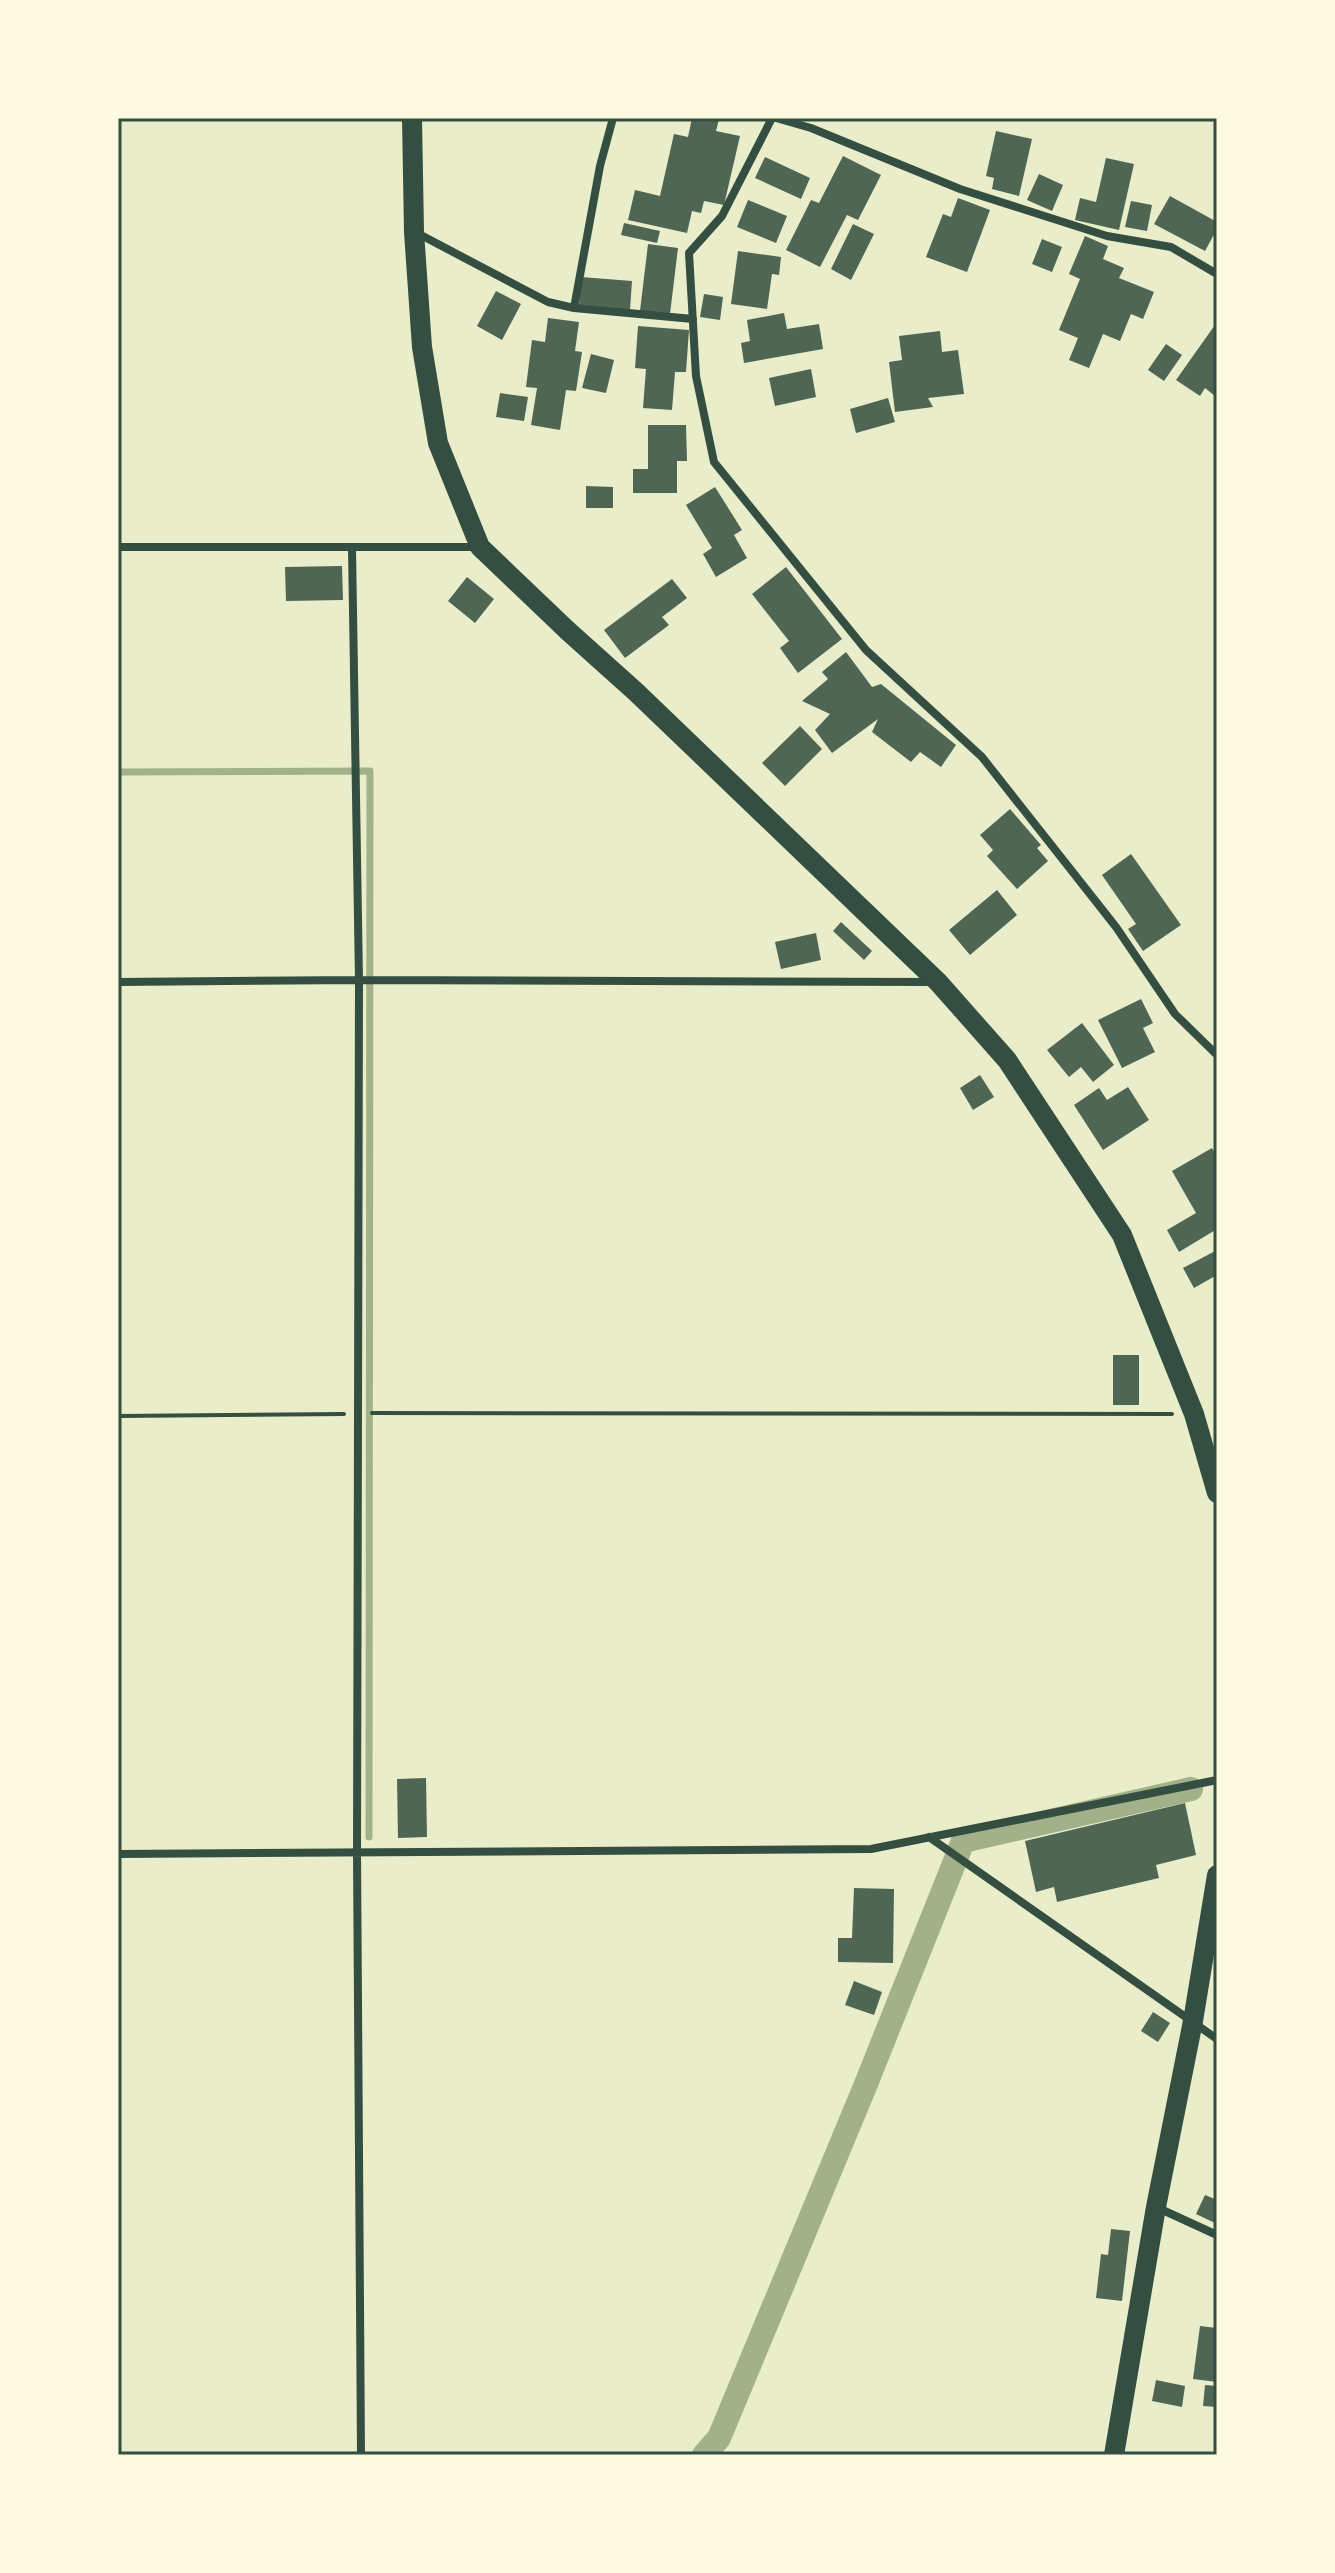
<svg xmlns="http://www.w3.org/2000/svg" width="1335" height="2573" viewBox="0 0 1335 2573" font-family="'Fira Sans',sans-serif">
  <rect width="100%" height="100%" fill="#e9edc9"/>
  <g fill="none" stroke-linecap="round" stroke-linejoin="round">
    <path stroke="#a3b18a" stroke-width="7" d="M118,772L370,771L369,1837"/>
    <path stroke="#a3b18a" stroke-width="24" d="M704,2455L719,2438L866,2084L963,1841L1191,1789"/>
  </g>
  <path fill="#4f6655" d="M692,118L719,119L716,131L740,136L724,205L704,201L701,213L692,211L687,233L628,220L635,190L660,196L674,134L688,137Z
    M996,131L1032,139L1019,196L992,189L994,178L986,176Z
    M843,156L881,175L858,220L847,215L820,267L786,250L811,200L819,203Z
    M765,157L810,178L801,199L755,178Z
    M1106,158L1134,164L1119,230L1075,220L1080,198L1096,202Z
    M1039,174L1063,185L1052,211L1027,200Z
    M1170,196L1217,222V229L1205,251L1154,224Z
    M958,198L990,210L967,272L926,257L943,214L951,217Z
    M748,200L787,216L776,243L737,227Z
    M1131,201L1152,205L1147,231L1125,227Z
    M624,223L660,231L657,243L621,235Z
    M853,224L874,234L851,280L831,269Z
    M1085,236L1108,246L1103,259L1124,268L1119,278L1154,292L1143,319L1131,314L1120,341L1103,334L1089,368L1069,360L1078,338L1059,330L1080,279L1069,274Z
    M1042,239L1062,247L1052,272L1032,264Z
    M648,244L678,248L670,314L640,311Z
    M738,251L781,257L779,275L772,274L767,309L731,304Z
    M581,277L632,281L630,310L579,305Z
    M496,291L521,304L502,340L477,326Z
    M704,294L723,297L720,320L700,317Z
    M784,313L787,329L819,324L823,349L744,363L741,343L750,341L747,320Z
    M548,318L579,322L575,351L582,352L576,391L566,390L560,430L531,425L537,388L526,387L532,340L545,342Z
    M1217,322V393L1215,396L1205,388L1200,396L1176,380Z
    M638,326L689,330L686,372H675L672,410L643,408L646,369L635,368Z
    M940,331L942,352L958,350L964,394L928,398L933,407L895,412L889,362L902,360L899,336Z
    M1166,344L1182,355L1164,381L1148,370Z
    M591,354L614,360L606,393L582,388Z
    M811,369L816,397L775,406L769,378Z
    M500,393L528,397L524,421L496,417Z
    M888,398L895,422L856,433L850,409Z
    M648,425H686L687,461H677V493H633V469H648Z
    M586,486L613,487V508H586Z
    M715,487L742,530L734,535L747,558L716,577L703,554L712,548L686,505Z
    M342,566L343,600L286,601L285,567Z
    M786,567L842,639L798,673L780,648L789,641L752,594Z
    M467,577L494,599L475,623L448,601Z
    M672,579L687,598L662,617L669,625L625,658L604,630Z
    M846,652L872,687L881,684L956,745L941,767L920,752L911,762L872,732L878,719L832,753L815,730L830,714L802,701L828,679L822,672Z
    M800,726L822,749L785,786L762,763Z
    M1010,809L1041,845L1037,848L1048,861L1017,889L987,856L993,850L980,835Z
    M1131,854L1181,925L1143,951L1128,929L1136,924L1102,875Z
    M997,890L1017,915L970,955L949,930Z
    M841,922L872,951L864,960L833,931Z
    M816,933L821,960L781,969L775,942Z
    M1141,999L1153,1023L1143,1028L1155,1052L1122,1068L1098,1020Z
    M1082,1023L1114,1065L1093,1082L1081,1067L1069,1077L1047,1050Z
    M980,1075L994,1097L973,1110L960,1088Z
    M1128,1087L1149,1120L1103,1150L1074,1105L1099,1088L1107,1100Z
    M1212,1148L1217,1157V1229L1179,1252L1167,1230L1196,1213L1172,1171Z
    M1217,1250V1275L1194,1288L1183,1268Z
    M1113,1355H1139V1405H1113Z
    M426,1778L427,1837L398,1838L397,1779Z
    M1185,1803L1196,1855L1156,1865L1159,1878L1057,1902L1054,1887L1036,1892L1025,1841Z
    M854,1888L894,1889L893,1963L838,1962V1938H852Z
    M854,1981L882,1992L874,2015L845,2005Z
    M1153,2012L1170,2023L1158,2042L1141,2031Z
    M1205,2195L1217,2200V2224L1196,2214Z
    M1111,2229L1130,2231L1122,2301L1096,2298L1101,2254L1108,2255Z
    M1200,2326L1217,2328V2382L1193,2379Z
    M1156,2380L1185,2386L1182,2407L1152,2401Z
    M1205,2385L1217,2386V2407L1203,2406Z"/>
  <g fill="none" stroke-linecap="round" stroke-linejoin="round">
    <path stroke="#344e41" stroke-width="4" d="M372,1413L1172,1414
      M118,1416L344,1414"/>
    <path stroke="#344e41" stroke-width="8" d="M613,118L600,166L574,308L693,319
      M772,118L722,216L689,253L696,376L714,462L866,650L982,757L1116,927L1175,1014L1217,1055
      M776,118L811,128L960,189L1107,236L1171,247L1217,274
      M417,233L548,302L574,308
      M118,547H480
      M352,549L359,980L357,1853L361,2455
      M118,982L359,980L933,982
      M929,1837L1217,2039
      M118,1854L871,1849L1217,1780
      M1156,2207L1217,2235"/>
    <path stroke="#344e41" stroke-width="20" d="M412,118L414,232L422,347L438,443L480,547L568,631L636,692L938,982L1007,1060L1122,1235L1194,1414L1217,1493
      M1114,2455L1156,2207L1193,2021L1217,1875"/>
  </g>
  <rect width="1335" height="2573" fill="none" stroke="#fefae0" stroke-width="240"/>
  <rect x="120" y="120" width="1095" height="2333" fill="none" stroke="#344e41" stroke-width="3"/>
</svg>
